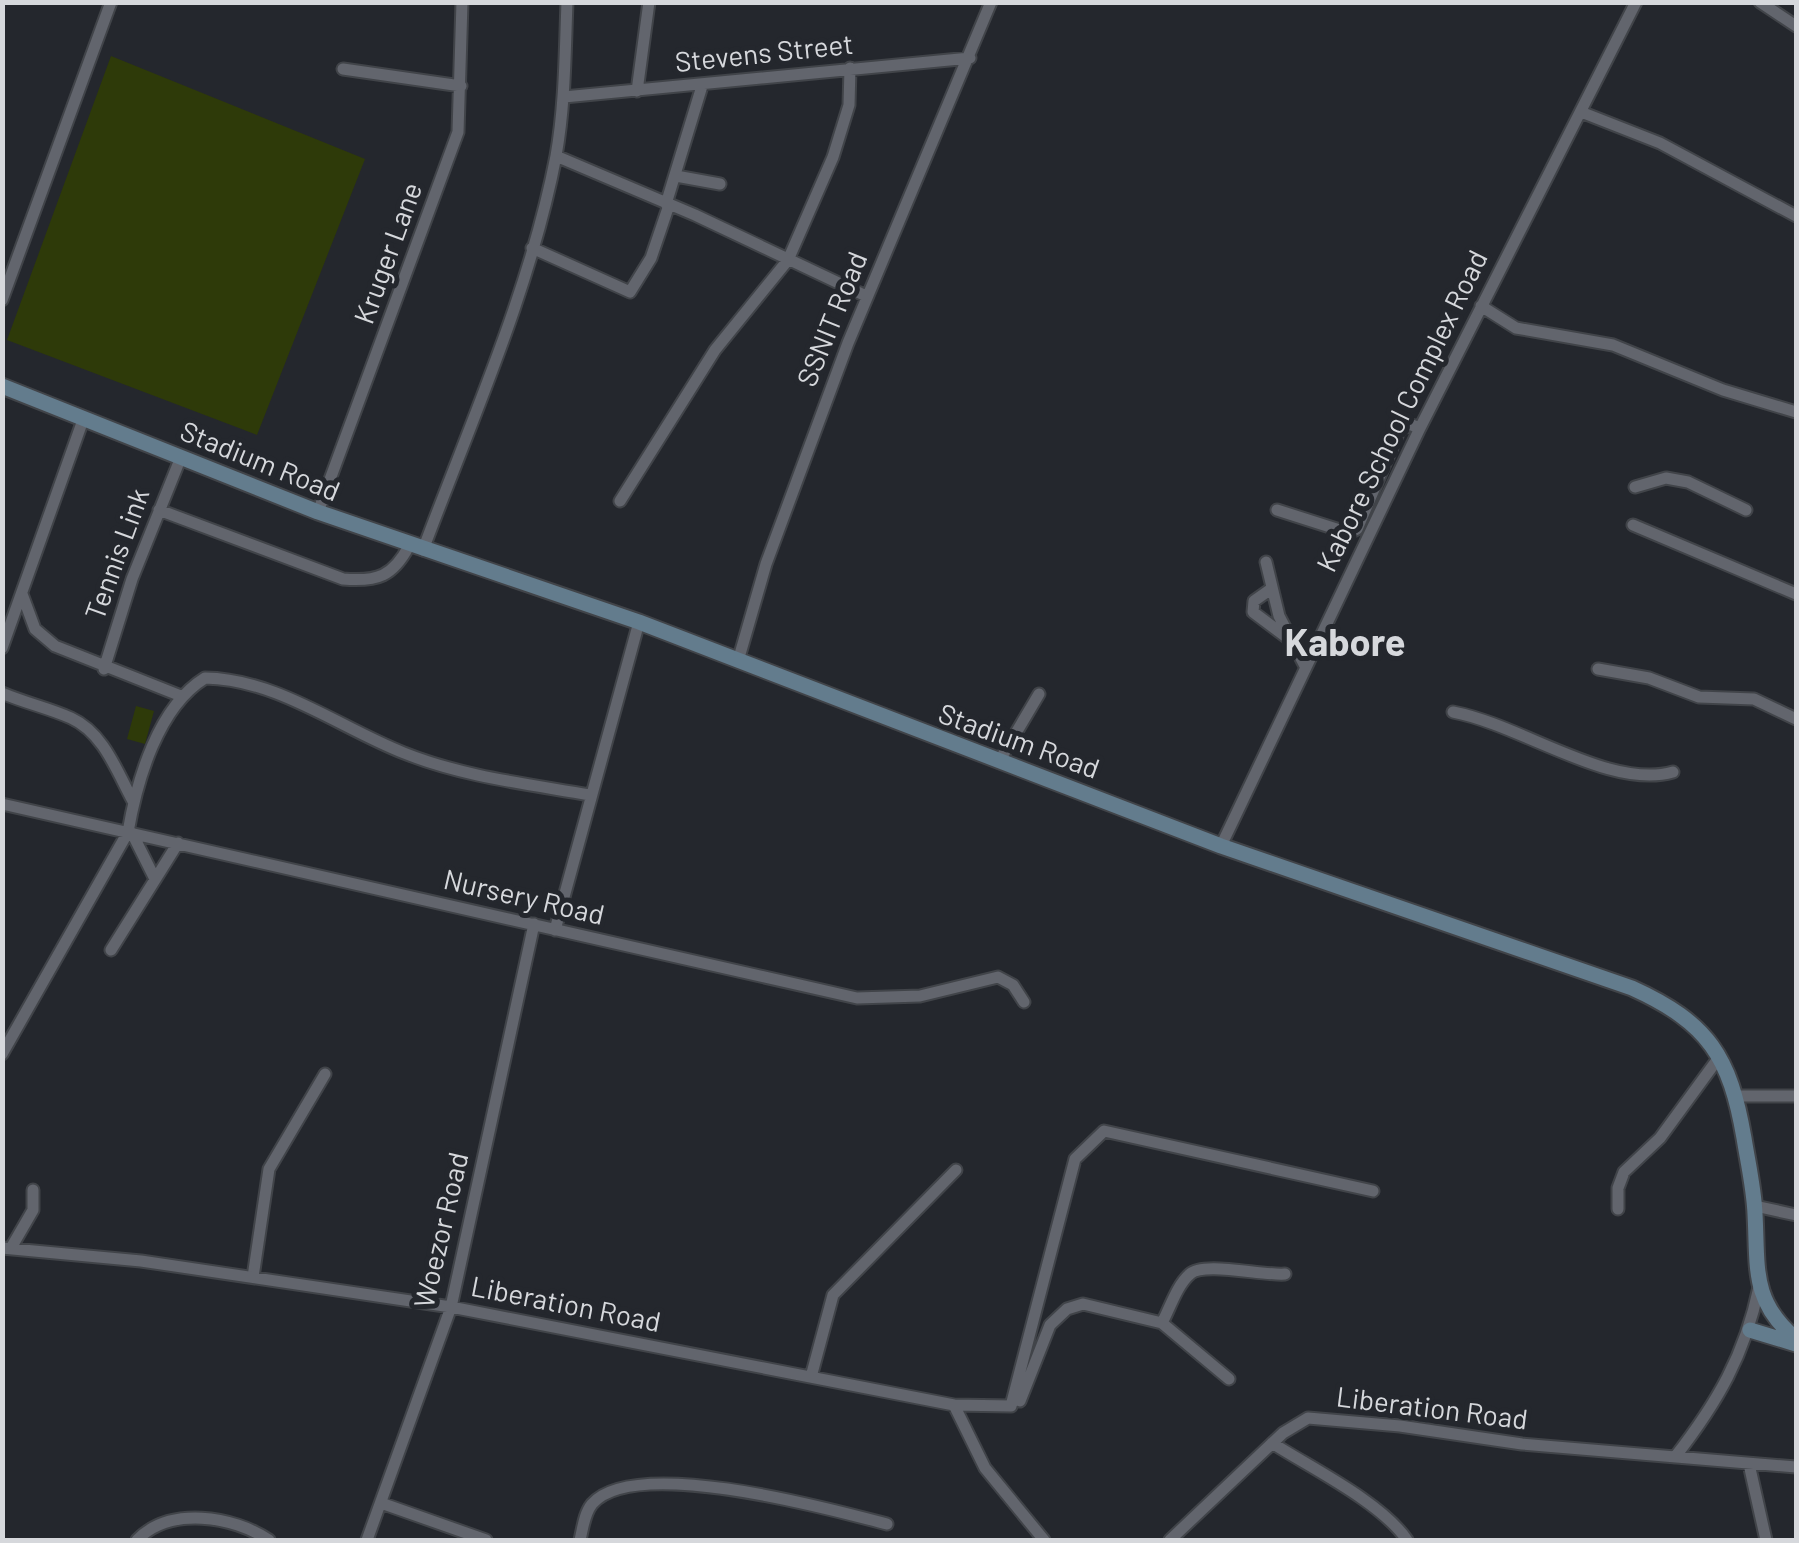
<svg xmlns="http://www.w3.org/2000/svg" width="1799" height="1543" viewBox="0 0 1799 1543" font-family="Barlow,sans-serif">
  <rect width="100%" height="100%" fill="#24272d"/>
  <path fill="#2e3a09" d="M111,56L365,159L257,435L7,340Z
    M136,706L154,711L145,744L127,739Z"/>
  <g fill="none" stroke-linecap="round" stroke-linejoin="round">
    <defs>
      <path id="street" d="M1760,2L1796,26
        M343,69L461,86
        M637,91L649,2
        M564,97L970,58
        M1581,112L1660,143L1796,216
        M556,156L695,215L866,296
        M676,176L720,184
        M666,204L702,86
        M532,248L630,292L651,258L669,205
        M2,300L111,2
        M1481,306L1516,328L1613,345L1723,390L1796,412
        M1635,487L1666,478L1688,482L1746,510
        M620,501L715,350L788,260L833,157L849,105L850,68
        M159,510L343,579C378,582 393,576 409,546
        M1277,510L1349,533L1357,529L1399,431L1409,424L1420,428
        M318,512L458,132L462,2
        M1633,525L1796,594
        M423,550C471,421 530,291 556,156C565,105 565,54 567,2
        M1266,562L1279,616L1305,666
        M1271,589L1254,601L1253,612L1289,639
        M22,594L35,629L55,646L181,696
        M2,648L83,420
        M738,661L766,564L848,343L991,2
        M104,669L132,579L181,457
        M1598,669L1649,678L1699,697L1754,699L1796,719
        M2,693C25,703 49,708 71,718C104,733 117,772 133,801
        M1453,712C1522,725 1610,790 1673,772
        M1000,760L1039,694
        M2,804L857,998L920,996L998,977L1013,985L1024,1002
        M132,833L155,879
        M1221,846L1420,428L1636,2
        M555,930L639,622
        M111,950L178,843
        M2,1054L128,832C137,780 158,707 205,678C277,679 340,728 404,753C464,777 528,784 590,795
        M1737,1096H1796
        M1755,1206L1796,1215
        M1618,1209V1188L1624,1172L1660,1138L1720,1056
        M2,1248L141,1261L451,1307L954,1405L985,1468L1044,1540
        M11,1248L33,1210V1190
        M253,1277L269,1169L325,1074
        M1162,1323C1170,1308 1177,1285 1190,1274C1203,1261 1263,1276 1285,1274
        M811,1377L833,1295L956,1170
        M1020,1401L1050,1325L1067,1309L1083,1304L1162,1323L1229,1379
        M954,1405L1011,1406L1075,1159L1104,1131L1373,1191
        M1272,1443C1311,1468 1381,1502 1407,1540
        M1675,1457C1717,1403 1745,1355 1759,1287
        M1749,1464L1766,1540
        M381,1503L486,1540
        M137,1540C170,1506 233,1516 269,1540
        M367,1540L451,1307L534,924
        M580,1540C583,1528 584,1514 592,1504C634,1455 830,1509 887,1524
        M1170,1540L1283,1433L1308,1418L1400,1426L1522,1444L1796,1467"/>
      <path id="secondary" d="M2,386L318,512L639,622L1221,846L1632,988C1709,1023 1730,1057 1744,1138C1748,1163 1754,1189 1755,1214C1758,1268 1751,1301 1796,1339
        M1750,1330L1796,1344"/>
    </defs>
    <use href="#street" stroke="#414449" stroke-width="15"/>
    <use href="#secondary" stroke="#414449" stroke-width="19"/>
    <use href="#street" stroke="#62656d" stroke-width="11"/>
    <use href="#secondary" stroke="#637c8d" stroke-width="15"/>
  </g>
  <g text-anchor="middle" stroke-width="10" stroke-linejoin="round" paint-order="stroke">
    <g font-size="28" fill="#d6d8dc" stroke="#24272d">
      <text transform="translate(764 53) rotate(-6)" y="10">Stevens Street</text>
      <text transform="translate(388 253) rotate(-70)" y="10">Kruger Lane</text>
      <text transform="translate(832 319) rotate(-68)" y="10">SSNIT Road</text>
      <text transform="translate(1402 411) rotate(-64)" y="10">Kabore School Complex Road</text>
      <text transform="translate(260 461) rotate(22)" y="10">Stadium Road</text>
      <text transform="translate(117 554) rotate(-70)" y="10">Tennis Link</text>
      <text transform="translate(1019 741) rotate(20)" y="10">Stadium Road</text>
      <text transform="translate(524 897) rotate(13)" y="10">Nursery Road</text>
      <text transform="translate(441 1230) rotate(-77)" y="10">Woezor Road</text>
      <text transform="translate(566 1304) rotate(11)" y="10">Liberation Road</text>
      <text transform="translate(1432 1408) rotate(7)" y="10">Liberation Road</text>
    </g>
    <g font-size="38" font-weight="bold" fill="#d6d8dc" stroke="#24272d">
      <text x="1345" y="656">Kabore</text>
    </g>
  </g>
  <rect width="1799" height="1543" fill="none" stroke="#d6d8dc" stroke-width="10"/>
</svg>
